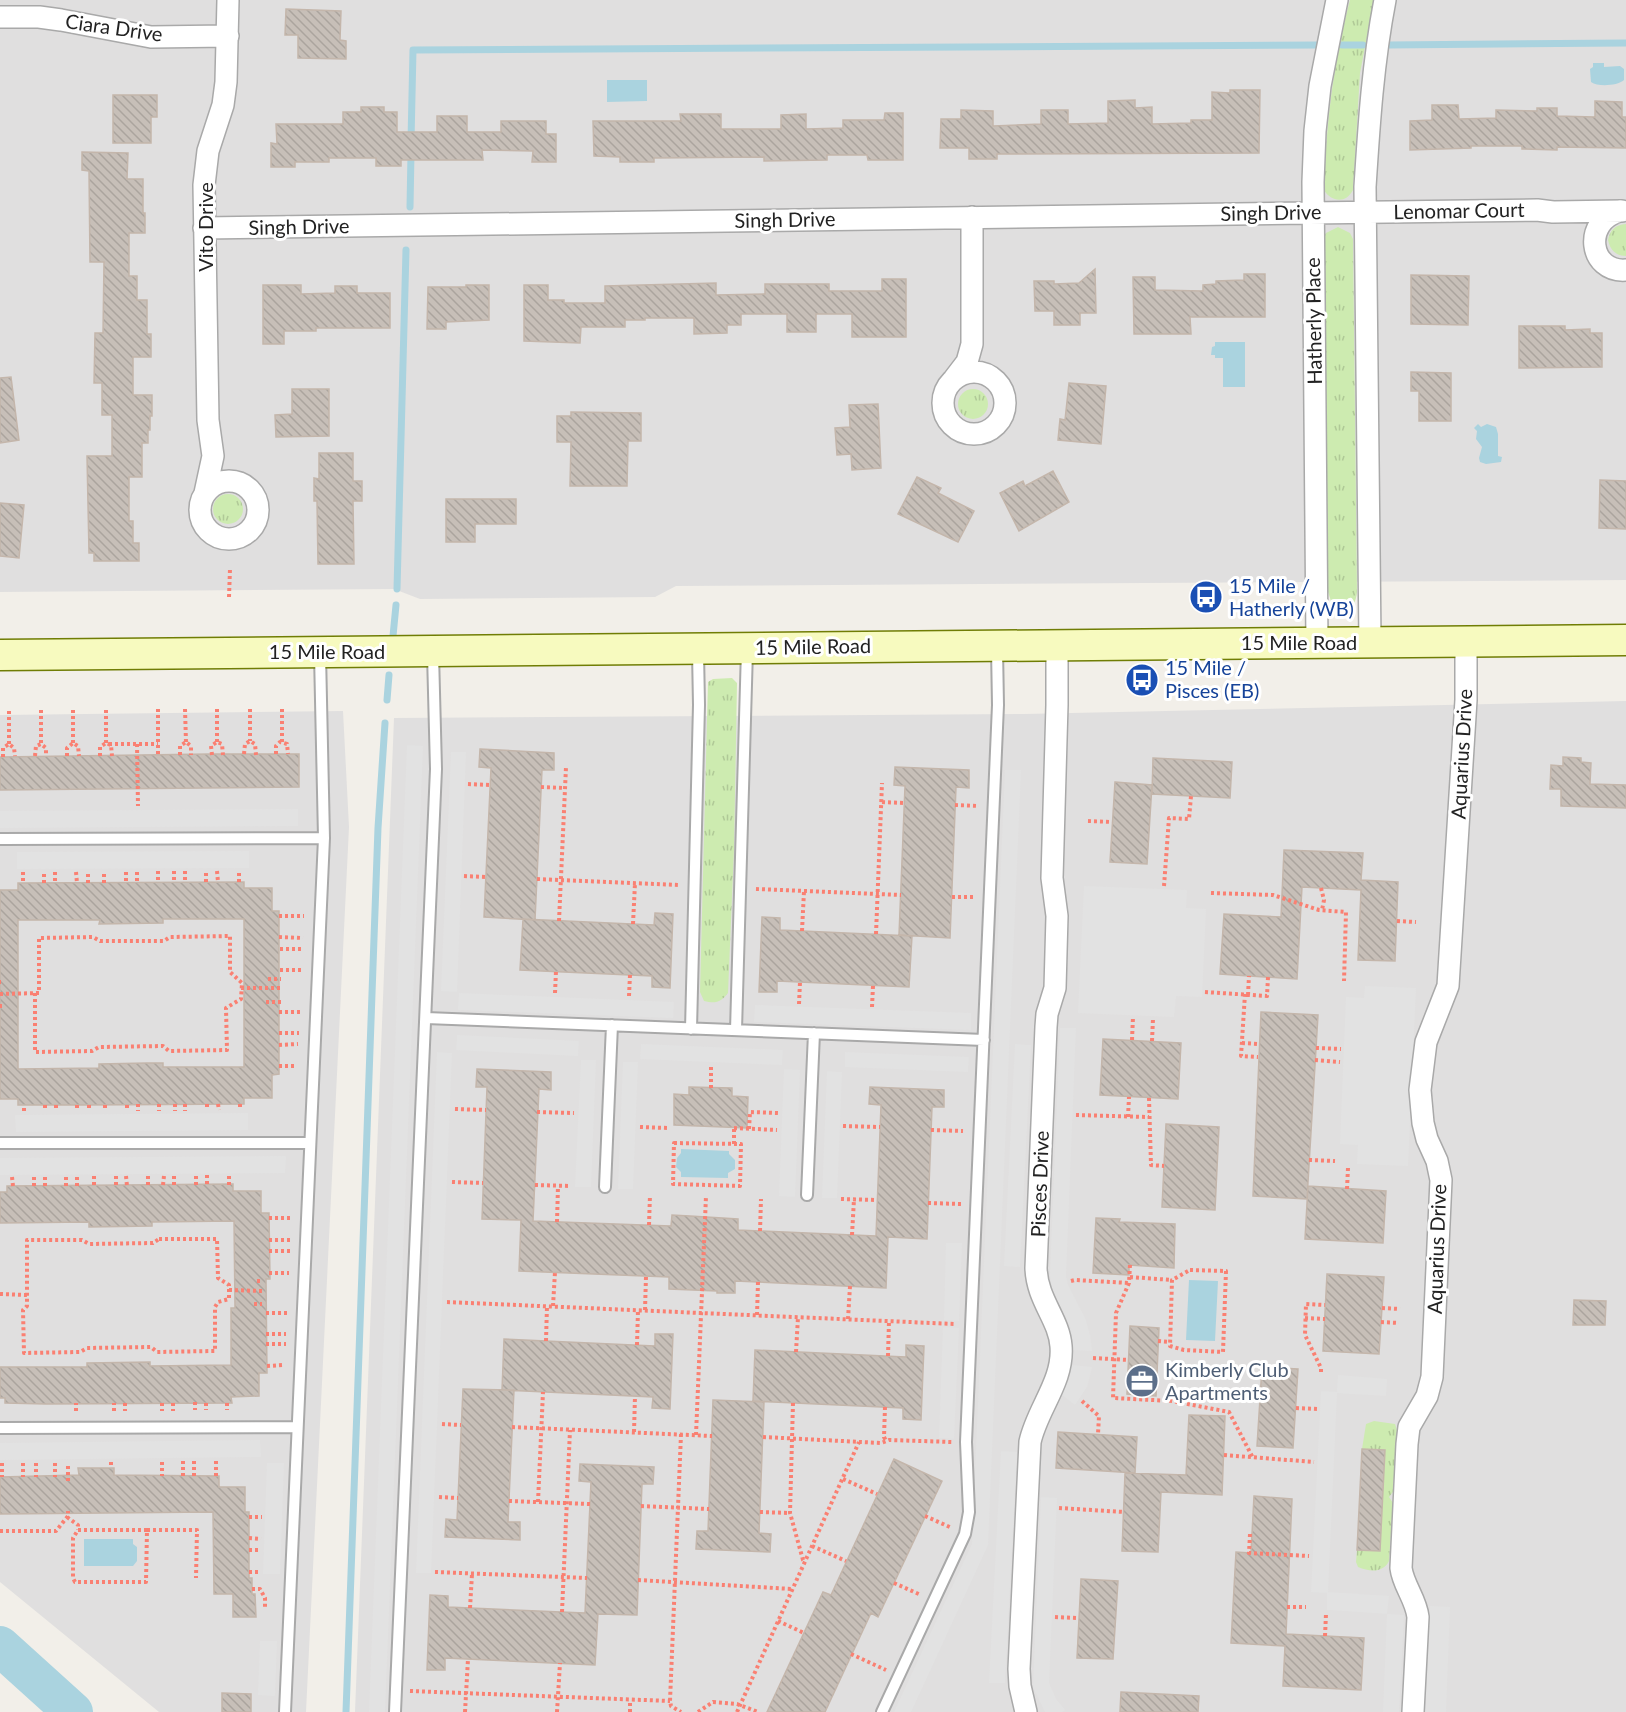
<svg xmlns="http://www.w3.org/2000/svg" width="1626" height="1712" viewBox="0 0 1626 1712" font-family="Lato,sans-serif">
  <defs>
    <pattern id="grass-tufts" width="24" height="20" patternUnits="userSpaceOnUse" patternTransform="scale(1.5)"><rect width="24" height="20" fill="#cdebb0"/><path d="M3 7l-1-3M5 7V3M7 7l1-3M15 17l-1-3M17 17v-4M19 17l1-3" fill="none" stroke="#b0c997"/></pattern>
    <pattern id="building-back-hatch" width="6" height="6" patternUnits="userSpaceOnUse" patternTransform="scale(1.5)"><rect width="6" height="6" fill="#c7bfb8"/><path d="M-1 5l2 2M0 0l6 6M5-1l2 2" fill="none" stroke="#aba49e"/></pattern>
  </defs>
  <rect width="100%" height="100%" fill="#f2efe9"/>
  <path fill="#e0dfdf" d="M0,0H1626V580L676,586L655,597L420,599L394,589L0,592Z
    M1626,701V1712H355L394,718L1024,714Z
    M343,711L349,827L306,1712H159L0,1582V715Z"/>
  <path fill="url(#grass-tufts)" d="M1350,0H1374L1360,73L1353,190C1346,204 1331,202 1324,190C1326,126 1333,62 1350,0Z
    M1626,224V256C1616,256 1610,250 1608,240C1610,230 1615,225 1626,224Z
    M1338,227L1350,233L1353,239L1357,592C1356,602 1353,608 1343,610L1332,604L1328,592L1323,239L1326,233Z
    M958 404a15 15 0 1 1 30 0a15 15 0 1 1-30 0Z
    M213 509a15 15 0 1 1 30 0a15 15 0 1 1-30 0Z
    M732,678L737,683L734,849L728,993C721,1002 716,1004 704,1001L700,992L708,682L713,679Z
    M1374,1421L1395,1424L1397,1430L1393,1492L1389,1497L1393,1503L1389,1561C1383,1573 1370,1572 1358,1567L1356,1562L1357,1550L1380,1551L1385,1450L1362,1449L1366,1424Z"/>
  <path fill="#e2e2e2" d="M407,745L423,746L385,1712H369Z
    M451,752H466L457,992L441,991Z
    M1005,770H1021L988,1545L911,1712H894L972,1544Z
    M298,809V826L0,828V811Z
    M249,851V868L17,869V852Z
    M1084,886L1187,890L1186,908L1206,909L1202,997L1176,996L1174,1017L1078,1013Z
    M1365,986L1416,988L1408,1166L1357,1164L1358,1145L1340,1144L1346,997L1364,998Z
    M459,993L674,1002L673,1018L458,1010Z
    M755,1005L971,1013V1030L754,1022Z
    M1060,1028H1076L1066,1276L1068,1285L1086,1320L1090,1335L1092,1351L1073,1350L1070,1327L1052,1289L1050,1275Z
    M457,1035L579,1041L578,1056L456,1050Z
    M641,1044L783,1050L782,1065L640,1059Z
    M1015,1044L1031,1045L1020,1267L1004,1266Z
    M437,1052L452,1053L431,1573H416Z
    M845,1052L969,1057L968,1072L845,1067Z
    M581,1060H596L591,1187H575Z
    M623,1062H638L633,1189H618Z
    M784,1069L800,1070L795,1197L779,1196Z
    M827,1071L842,1072L837,1198H822Z
    M248,1113V1130L16,1132L15,1115Z
    M286,1156L285,1173L0,1175V1158Z
    M946,1243H962L959,1321L944,1320Z
    M943,1327L959,1328L954,1439L939,1438Z
    M1072,1365L1092,1367L1087,1387L1075,1405L1061,1394L1069,1380Z
    M1338,1375L1387,1379L1386,1396L1337,1393L1328,1592L1389,1596L1387,1614L1404,1615L1399,1712H1383L1387,1614L1327,1610V1593L1311,1592L1321,1391L1337,1392Z
    M260,1440L261,1457L0,1460V1443Z
    M1001,1451L1017,1452L1005,1683H989Z
    M267,1463H284L280,1574H263Z
    M1041,1497L1057,1498L1049,1683L1056,1699L1065,1710L1062,1712H1045L1033,1687Z
    M1430,1606L1450,1607L1446,1712H1425Z
    M260,1641H277L275,1696L258,1695Z"/>
  <path fill="#aad3df" d="M1593,63H1604V67L1620,66L1624,69V80C1617,86 1598,87 1591,82L1590,69L1593,67Z
    M607,80H647V101L607,102Z
    M1215,342H1245V387H1223V358H1215V355H1211L1212,347L1215,346Z
    M1478,424L1481,427L1487,424L1496,427L1498,434V456L1502,457L1501,462L1486,464L1480,462L1479,458L1482,447L1476,439L1477,431L1474,428Z
    M681,1149L729,1151V1154L735,1160V1169L728,1173V1178L681,1177V1172L676,1167L677,1158L681,1153Z
    M1189,1280L1218,1281L1215,1341L1186,1340Z
    M84,1539H133V1544L137,1547V1561L133,1566H84Z"/>
  <g fill="none" stroke-linecap="round" stroke-linejoin="round">
    <path stroke="#aad3df" stroke-width="7" d="M1342,45H1363
      M1389,45L1626,43
      M411,141L413,50L1317,45
      M410,207L411,153
      M397,589L406,250
      M393,636L396,605
      M387,700L389,675
      M346,1712L378,828L385,723"/>
    <path stroke="#aad3df" stroke-width="40" d="M0,1646L73,1712"/>
  </g>
  <path fill="url(#building-back-hatch)" stroke="#c4b6ab" stroke-width="1.5" fill-rule="evenodd" d="M286,9L341,11L340,40L346,41V59L298,58V35H285Z
    M1230,90H1260L1259,153L997,154V159H969V148H940L941,119H961V110L993,111V126L1041,124V110H1068V124L1108,123V101L1135,100V108L1152,107V124L1191,123V120H1212V92L1230,93Z
    M113,95H157V117H151V143H113Z
    M1595,101L1622,102V117H1626V148L1557,147V150L1522,149V146H1471V148L1410,150V121L1432,120V105H1458L1459,119L1496,118V110L1537,111V108H1557V116L1595,117Z
    M361,107H384V112H397V132H437V116H467V132H501V121H546V134H556V162H532L533,151L482,150L483,160H401V166H376V158H329V162H295V167H271V143L277,144L276,124H343V112H361Z
    M885,113H903V160H868L867,155H827V160L764,161V157L654,158V162H620V157L594,156L593,121H681L680,114H721V129H781V115L806,114V129L843,128V120H884Z
    M82,152L128,153L127,179H143V213H145V233H129V276H137V300H147V334H151V357H133V395H152V416H150V430H148V443H142V477H129V521H133V543H139V561H94V553H89L87,456H112V415H102V383H94L95,333H103L104,262H90L89,171L82,170Z
    M1095,269L1096,313H1080V325H1054V311H1035L1034,281H1054V284L1079,283Z
    M1244,274H1265V317H1190L1191,334H1134L1133,277H1155V290L1203,291V285L1216,284V281L1244,280Z
    M1411,275L1469,276L1468,325L1411,324Z
    M882,279H906V337H852V314H816V332H787V314H741V325H727V333L694,334V318H645V320H625V327H581L580,343L524,341V285H548V300H564V303H605V286L716,283V295L765,294V284H829V291H882Z
    M263,285H301V294L335,293V286H357V293H390V328H316V331H284V344H263Z
    M466,285H489V320L446,322V329H427L428,287H466Z
    M1519,326H1565V330L1590,329V333H1602V367L1519,368Z
    M1411,372L1451,373V421H1419V391H1411Z
    M11,377L19,440L0,443V378Z
    M1069,383L1106,386L1101,444L1058,440L1060,419L1065,420Z
    M292,389H329V436L276,437L275,415L292,414Z
    M878,404L881,468L852,470L851,454L837,455L835,428L850,427L849,405Z
    M571,412L641,413V441H628L627,486H570L571,442H557V416H571Z
    M319,453H353V481H362V501H353L354,564H318L317,501H314V478L319,479Z
    M1053,471L1069,502L1019,531L1000,493L1023,481L1025,486Z
    M917,477L941,488L938,493L974,511L958,542L898,514Z
    M1600,480L1626,481V529L1599,528Z
    M446,499H516V524H475V542H446Z
    M0,503L24,505L19,558L0,556Z
    M480,749L554,753V770H542L535,920L484,917L491,768L479,767Z
    M210,754H299V787L0,790V757Z
    M1563,757L1581,758V762L1591,763L1590,784L1626,785V808L1561,806V789H1550L1551,765L1563,766Z
    M1153,758L1232,762L1230,798L1152,794Z
    M895,767L969,770V788L956,787L950,938L899,935L905,786L894,785Z
    M1115,782L1152,785L1147,864L1110,862Z
    M1284,850L1363,853L1361,880L1398,882L1395,961L1358,960L1361,890L1302,887L1297,979L1220,974L1224,914L1281,917Z
    M244,882V888H272V911H279V1074L272,1075V1098H244V1104L83,1105H18V1099H0V890H18V883ZM163,919H244V1067H163V1063H147L99,1064V1068L18,1069V920H100L99,924L163,923Z
    M655,913L673,914L670,988L652,987V976L520,970L523,919L654,925Z
    M762,917L780,918V930L912,936L909,987L777,981V992H759Z
    M1261,1012L1318,1015L1307,1199L1253,1196Z
    M1103,1039L1181,1043L1178,1099L1100,1095Z
    M477,1069L551,1072V1090L539,1089L533,1221L671,1226L672,1215L690,1216L738,1219V1230L760,1231L876,1236L881,1105L869,1104L870,1087L944,1090V1107H932L927,1239L888,1237L886,1288L735,1281V1293H717V1291L669,1289V1277L519,1271L521,1220L482,1219L487,1087H476Z
    M689,1087L732,1088V1096L748,1097L747,1128L674,1125V1094L689,1095Z
    M1166,1124L1219,1127L1215,1210L1162,1207Z
    M233,1184V1191H261V1213H269L270,1279H266L267,1373H259V1396L231,1397L232,1403L46,1404L5,1403V1398H0V1367H87V1363L150,1362V1366L231,1365V1308H235L234,1221L152,1222V1226L89,1227V1222L0,1223V1192H7V1186Z
    M1308,1186L1386,1191L1383,1243L1305,1239Z
    M1096,1218L1120,1219L1119,1222L1175,1224L1174,1268L1129,1265V1275L1093,1273Z
    M1327,1274L1384,1277L1379,1354L1323,1351Z
    M1574,1300L1606,1301L1605,1325H1573Z
    M1130,1326L1159,1328L1156,1396L1127,1394Z
    M655,1334H673L670,1409L652,1408L653,1397L502,1390L504,1339L655,1346Z
    M906,1345L924,1346L921,1420L903,1419V1408L753,1401L755,1350L906,1357Z
    M1262,1367L1298,1369L1293,1448L1257,1446Z
    M463,1389L514,1390L508,1522H520V1540L445,1537L446,1519L457,1520Z
    M713,1400L764,1402L759,1533L771,1534L770,1552L696,1549L697,1531H708Z
    M1189,1415L1225,1416L1222,1495L1161,1492L1158,1552L1122,1551L1125,1473L1186,1475Z
    M1058,1432L1137,1437L1135,1473L1056,1468Z
    M1362,1449L1385,1450L1380,1551L1357,1550Z
    M894,1459L942,1481L878,1617L871,1613L825,1712H767L823,1592L831,1595Z
    M580,1464L654,1467L653,1484H642L637,1615L598,1614L595,1665L445,1658V1670H427L430,1595L448,1596V1607L585,1613L591,1482L579,1481Z
    M78,1468H114V1475L219,1476V1487H245V1512H249V1578H252V1594H255L256,1617H233V1594H214L213,1512L0,1514V1477L79,1475Z
    M1254,1496L1292,1499L1286,1634L1364,1638L1361,1690L1283,1686L1285,1646L1231,1643L1236,1552L1251,1553Z
    M1081,1579L1118,1581L1113,1659L1077,1658Z
    M1121,1692L1199,1696L1198,1712H1120Z
    M222,1693L251,1694V1712H222Z"/>
  <g fill="none" stroke-linecap="round" stroke-linejoin="round">
    <defs>
      <path id="lane" d="M0,839L324,838
        M426,1018L984,1040
        M691,1029L699,705L698,652
        M736,1030L747,650
        M0,1143H309
        M605,1187L612,1025
        M807,1195L814,1033
        M0,1428L297,1427
        M285,1712L324,838L320,654
        M395,1712L436,769L433,654
        M882,1712L965,1534L969,1512L966,1442L998,705L997,649"/>
      <path id="street" d="M0,17H39L61,20L151,37L228,36
        M1620,211C1582,221 1589,273 1626,270
        M204,228L1537,210L1553,212L1622,211
        M943 403a31 31 0 1 1 62 0a31 31 0 1 1-62 0Z
        M954,379L967,362L972,344V217
        M200 510a29 29 0 1 1 58 0a29 29 0 1 1-58 0Z
        M205,493L213,456L208,420L204,185L208,151L223,105L226,82L228,0
        M1370,642L1365,187C1369,124 1373,62 1385,0
        M1317,643L1313,182L1315,131L1320,86L1337,0
        M1026,1712L1020,1686L1019,1669L1030,1442C1037,1409 1064,1381 1061,1346C1059,1319 1037,1300 1036,1268L1046,1027L1047,1014L1055,988L1057,916L1052,878L1057,705V645
        M1413,1712L1418,1617C1416,1599 1403,1585 1401,1568L1407,1444L1409,1427L1427,1396L1432,1377L1441,1180L1437,1161L1427,1139L1423,1123L1420,1090L1426,1042L1448,986L1466,700V642"/>
      <path id="secondary" d="M0,655L1626,640"/>
    </defs>
    <use href="#lane" stroke="#a9a9a9" stroke-width="14"/>
    <use href="#street" stroke="#a9a9a9" stroke-width="24"/>
    <use href="#secondary" stroke="#707d05" stroke-width="33"/>
    <path stroke="#fa8072" stroke-width="4" stroke-dasharray="3 3" stroke-linecap="butt" d="M229,597L230,569
      M158,709V756
      M185,709L186,742
      M217,709V742
      M250,709V741
      M282,709V742
      M41,710V744
      M73,710V743
      M106,710V743
      M9,744V711
      M109,744H158
      M137,744L138,806
      M244,754L245,744L250,741L255,744L256,755
      M276,754V746L280,742L287,744L288,754
      M180,755V746L186,742L191,746V755
      M212,755L211,746L217,742L222,744L223,755
      M35,756L36,746L41,744L46,748V756
      M67,756V748L73,743L78,746L79,756
      M100,756V747L106,743L111,745L112,756
      M3,757V748L9,744L14,748L15,756
      M468,784L490,785
      M541,787L565,788
      M882,802L904,803
      M955,805L979,806
      M1088,821L1112,822
      M158,871V883
      M174,871V882
      M185,871V882
      M217,871L218,882
      M23,872V883
      M55,872V883
      M76,872L77,883
      M126,872V883
      M137,872V883
      M464,876L486,877
      M537,879L680,885
      M206,882V871
      M239,882V871
      M44,883V872
      M88,883V872
      M104,883V872
      M1164,886L1169,818L1189,819L1191,796
      M1321,888L1324,900L1322,910
      M756,889L901,895
      M1211,893L1273,895L1319,910L1346,912L1344,981
      M952,897H975
      M279,916H304
      M559,921L566,767
      M1397,921L1416,922
      M633,924L635,883
      M802,931L804,891
      M876,934L882,783
      M279,937L303,938
      M280,949H303
      M280,970H302
      M268,979H281
      M0,982H1
      M241,988H281
      M1205,992L1267,996L1268,977
      M555,993L556,971
      M0,994L39,993V938L93,937L100,941H164L170,937L230,936V972L242,983L241,999L226,1008L227,1050L169,1051L163,1046L99,1047L92,1051L35,1052V993
      M1245,994L1241,1056L1258,1057
      M1248,995L1249,976
      M629,996L630,975
      M266,1002H281
      M799,1004L800,982
      M0,1006H2
      M872,1007L873,986
      M279,1012H300
      M279,1033H299
      M1132,1040L1133,1017
      M1152,1041L1153,1019
      M1242,1043L1259,1044
      M279,1045L298,1044
      M1316,1048L1341,1049
      M1315,1060L1340,1062
      M279,1066H297
      M711,1088V1066
      M1149,1098L1151,1165L1164,1166
      M138,1104V1111
      M159,1104V1111
      M175,1104V1111
      M185,1104V1111
      M207,1104V1110
      M218,1104L219,1110
      M240,1104V1110
      M45,1105V1111
      M56,1105V1111
      M77,1105V1111
      M89,1105V1111
      M105,1105V1111
      M127,1105V1111
      M455,1109L486,1110
      M24,1111V1105
      M537,1112L574,1113
      M1076,1115L1149,1117
      M1128,1117L1129,1097
      M843,1126L880,1127
      M640,1127L668,1128
      M734,1128L777,1130
      M749,1129L750,1112L778,1113
      M931,1130L963,1131
      M674,1143L741,1144L740,1186L673,1184Z
      M734,1144V1128
      M1309,1160L1335,1161
      M207,1175V1185
      M126,1176L127,1186
      M148,1176V1185
      M174,1176V1185
      M12,1177L13,1186
      M45,1177V1186
      M452,1182L483,1183
      M94,1185V1176
      M116,1185V1176
      M163,1185L164,1176
      M196,1185V1175
      M229,1185V1175
      M535,1185L571,1186
      M34,1186V1177
      M66,1186V1177
      M77,1186V1176
      M1347,1189L1348,1168
      M841,1199L877,1200
      M928,1203L961,1204
      M269,1218H291
      M557,1222L558,1186
      M649,1225L650,1195
      M760,1231L761,1199
      M852,1235L854,1199
      M159,1239H217L218,1278L229,1285V1299L218,1302L215,1307V1351L157,1352L151,1347L87,1348L80,1352L24,1353L23,1310L27,1306V1240H82L89,1244L153,1243Z
      M269,1240H290
      M269,1251H290
      M1130,1265L1129,1283L1116,1313L1113,1398L1172,1401L1229,1412L1253,1458
      M1190,1270L1226,1271L1223,1352L1184,1350L1170,1346L1172,1280Z
      M269,1273H289
      M1130,1277L1172,1280
      M257,1281H262
      M1071,1281L1075,1280L1129,1283
      M229,1290L262,1291
      M0,1294L27,1295
      M447,1302L955,1324
      M254,1304H262
      M553,1306L555,1272
      M1382,1308L1400,1309
      M645,1310L646,1276
      M266,1313H287
      M757,1315L758,1282
      M1305,1318L1325,1319
      M848,1319L850,1286
      M1381,1322L1399,1323
      M266,1334H286
      M546,1341L547,1306
      M1158,1341L1170,1342
      M266,1344H286
      M637,1345L638,1310
      M796,1352L798,1317
      M888,1356L889,1321
      M1093,1358L1129,1360
      M267,1366L284,1365
      M1321,1372V1368L1305,1335L1306,1304L1325,1305
      M1082,1401L1099,1416L1098,1434
      M195,1402V1410
      M125,1403V1411
      M162,1403V1411
      M173,1403V1411
      M206,1403V1410
      M227,1403V1410
      M793,1403L790,1513L803,1560L805,1562
      M885,1407L884,1437L886,1441
      M1296,1408L1317,1409
      M76,1411V1403
      M114,1411V1403
      M442,1424L461,1425
      M512,1427L712,1436
      M634,1432L635,1396
      M681,1434L670,1701L671,1706L681,1712
      M696,1435L706,1196
      M763,1437L881,1443L889,1440L952,1442
      M1224,1455L1314,1462
      M183,1461V1476
      M194,1461V1476
      M216,1461V1476
      M111,1462V1468
      M162,1462V1476
      M2,1463V1477
      M23,1463V1477
      M36,1463V1477
      M55,1463V1477
      M843,1479L877,1494
      M68,1481V1463
      M439,1497L458,1498
      M509,1501L590,1504
      M538,1502L543,1392
      M641,1506L709,1509
      M1059,1508L1124,1512
      M760,1512L790,1513
      M925,1516L952,1528
      M67,1517L78,1525V1530
      M249,1517H262
      M78,1530H147L146,1582H75L73,1578V1538Z
      M147,1530H197L196,1578
      M0,1531H56L68,1516V1511
      M1250,1534L1249,1553L1309,1556
      M249,1538L261,1539
      M812,1546L846,1561
      M249,1550H261
      M249,1572H260
      M435,1572L587,1578
      M638,1580L792,1589
      M894,1583L921,1595
      M252,1589H260L265,1598V1607
      M1287,1607H1306
      M470,1608L472,1574
      M562,1612L570,1430
      M1055,1617L1077,1618
      M778,1621L804,1633
      M1325,1636L1326,1614
      M851,1654L886,1670
      M410,1691L670,1701
      M465,1712L468,1659
      M557,1712L560,1663
      M630,1712V1700
      M698,1712L713,1702L737,1704L758,1712
      M737,1712L859,1442"/>
    <use href="#lane" stroke="#fff" stroke-width="10"/>
    <use href="#street" stroke="#fff" stroke-width="21"/>
    <use href="#secondary" stroke="#f7fabf" stroke-width="30"/>
  </g>
  <defs>
    <symbol id="bus-disc" viewBox="-11 -11 22 22"><circle r="9.5" fill="#1a4fb4" stroke="#fff"/><path d="M-5-6H5V4H4V6H2V4H-2V6H-4V4H-5ZM-3.5-4V0h7V-4ZM-3.5 1.2v1.5H-2V1.2ZM2 1.2v1.5H3.5V1.2Z" fill="#fff"/></symbol>
    <symbol id="office-disc" viewBox="-11 -11 22 22"><circle r="9.5" fill="#5c6f8a" stroke="#fff"/><path d="M-6-3h4V-5.5h4V-3h4V5H-6ZM-1-4.5V-3h2v-1.5ZM-6 0V1H6V0Z" fill="#fff"/></symbol>
  </defs>
  <g fill-rule="evenodd">
    <use href="#bus-disc" x="1187" y="578" width="38" height="38"/>
    <use href="#bus-disc" x="1123" y="661" width="38" height="38"/>
    <use href="#office-disc" x="1123" y="1362" width="38" height="38"/>
  </g>
  <g text-anchor="middle" stroke-width="6" stroke-linejoin="round" paint-order="stroke">
    <g font-size="20" fill="#222" stroke="#fff">
      <text transform="translate(114 28) rotate(8)" y="7">Ciara Drive</text>
      <text transform="translate(1459 211) rotate(-1)" y="7">Lenomar Court</text>
      <text transform="translate(1271 213) rotate(-1)" y="7">Singh Drive</text>
      <text transform="translate(785 220) rotate(-1)" y="7">Singh Drive</text>
      <text transform="translate(206 227) rotate(-90)" y="7">Vito Drive</text>
      <text transform="translate(299 227) rotate(-1)" y="7">Singh Drive</text>
      <text transform="translate(1314 321) rotate(-91)" y="7">Hatherly Place</text>
      <text x="1299" y="650">15 Mile Road</text>
      <text transform="translate(813 647) rotate(-1)" y="7">15 Mile Road</text>
      <text x="327" y="659">15 Mile Road</text>
      <text transform="translate(1462 754) rotate(-87)" y="7">Aquarius Drive</text>
      <text transform="translate(1040 1184) rotate(-88)" y="7">Pisces Drive</text>
      <text transform="translate(1437 1249) rotate(-88)" y="7">Aquarius Drive</text>
    </g>
    <g font-size="20" fill="#164399" stroke="#fff" text-anchor="start">
      <text x="1229" y="593">15 Mile /<tspan x="1229" dy="23">Hatherly (WB)</tspan></text>
      <text x="1165" y="675">15 Mile /<tspan x="1165" dy="23">Pisces (EB)</tspan></text>
    </g>
    <g font-size="20" fill="#4e5e75" stroke="#fff" text-anchor="start">
      <text x="1165" y="1377">Kimberly Club<tspan x="1165" dy="23">Apartments</tspan></text>
    </g>
  </g>
</svg>
